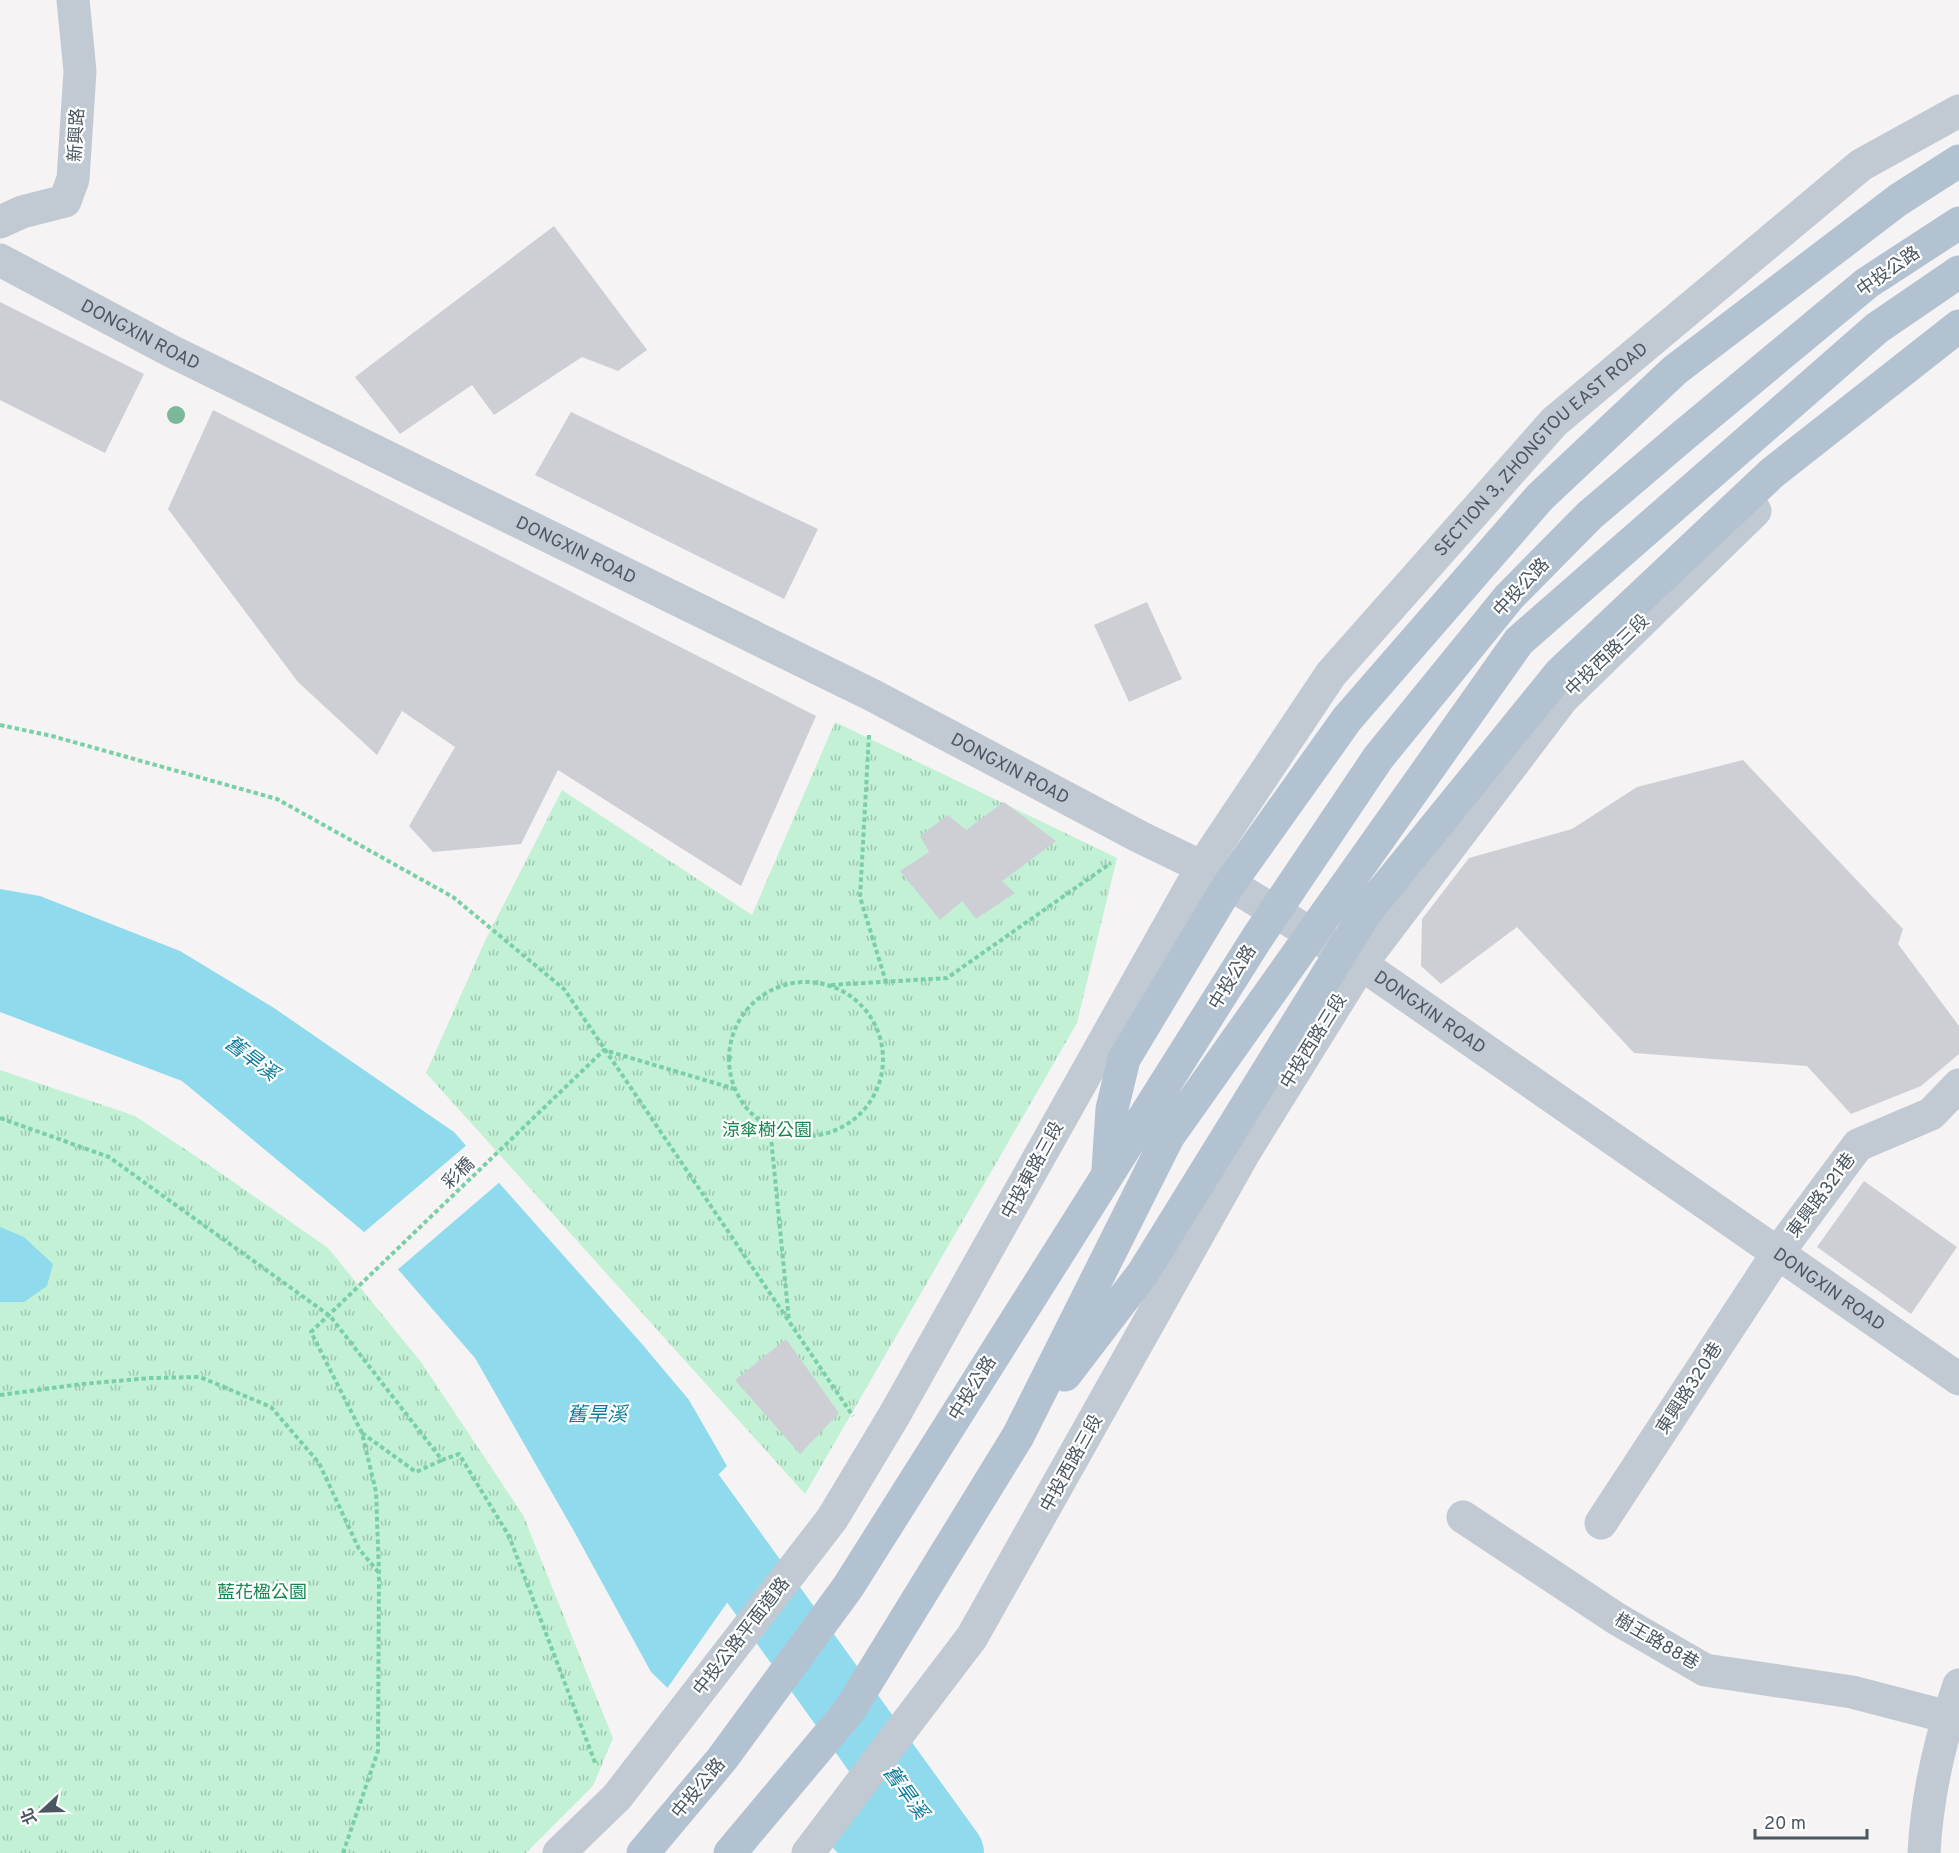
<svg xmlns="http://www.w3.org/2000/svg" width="1959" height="1853" viewBox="0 0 1959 1853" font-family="Overpass,'Noto Sans TC',sans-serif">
  <defs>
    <pattern id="park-tufts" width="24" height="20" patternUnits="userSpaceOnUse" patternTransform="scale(1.5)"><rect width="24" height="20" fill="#c3f1d5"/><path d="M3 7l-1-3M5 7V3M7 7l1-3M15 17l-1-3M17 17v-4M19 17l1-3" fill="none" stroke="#a0c6b0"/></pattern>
  </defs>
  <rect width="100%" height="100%" fill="#f5f3f3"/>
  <path fill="url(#park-tufts)" d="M835,722L1117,858L1077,1023L805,1494L426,1073L485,941L562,790L752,915Z
    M0,1070L135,1116L212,1167L328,1248L421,1362L523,1515L613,1738L593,1786L526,1853H0Z"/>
  <path fill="#90daee" d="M0,889L40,896L180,951L274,1008L454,1132L642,1344L689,1400L727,1466L715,1478L695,1452L651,1472L671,1524L946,1801L973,1844L976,1853H838L651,1672L575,1533L475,1358L369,1236L182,1081L0,1012Z
    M0,1227L24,1237L53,1264L47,1286L24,1302H0Z"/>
  <path fill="#f5f3f3" d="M468,1144L501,1181L396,1271L362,1234Z
    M738,1587L898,1748L824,1844L666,1690Z"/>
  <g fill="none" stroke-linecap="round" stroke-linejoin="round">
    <path stroke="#90daee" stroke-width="68" d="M615,1389L950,1853"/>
  </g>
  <path fill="#cdcfd5" d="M554,226L647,350L618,371L582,357L494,415L472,385L400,434L355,377Z
    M0,302L144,374L105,453L0,400Z
    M213,410L816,716L741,886L558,770L521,844L433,852L409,826L455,747L402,711L377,755L298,682L168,509Z
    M571,412L818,529L784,599L535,475Z
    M1147,602L1182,679L1129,702L1094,625Z
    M1743,760L1903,929L1898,944L1959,1026V1054L1921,1086L1851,1114L1807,1066L1634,1053L1517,927L1441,984L1421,966L1422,919L1469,858L1572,829L1637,787Z
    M1004,802L1056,841L1002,881L1015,893L976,919L962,901L940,920L900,871L929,852L920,836L948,815L966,830Z
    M1864,1181L1957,1247L1911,1314L1817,1247Z
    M786,1339L839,1413L800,1454L735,1380Z"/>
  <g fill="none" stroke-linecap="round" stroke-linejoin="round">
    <path stroke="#7ad0a6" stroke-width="4" stroke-dasharray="4.5 3" stroke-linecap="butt" d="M0,725L52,736L277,799L453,897L564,989L853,1416
      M869,735L860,897L886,982
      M729 1059a77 77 0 1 1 154 0a77 77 0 1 1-154 0Z
      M831,985L947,978L1111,863
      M0,1118L109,1157L330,1316L442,1460L459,1454L509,1536L596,1765
      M770,1127L789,1321
      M0,1395L82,1384L151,1378L200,1377L271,1407L319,1463L359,1549L379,1573
      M362,1433L416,1472L442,1460
      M343,1853L378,1751L379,1573L376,1492L362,1433L311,1332L604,1050L735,1089"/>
    <g stroke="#c1cad2" stroke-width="33">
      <path d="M0,222L22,212L65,201L73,179L80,71L73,0"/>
      <path id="s1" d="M0,260L171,351L872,695L1140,837L1202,867L1361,964L1959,1379"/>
      <path d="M1463,1517L1617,1619L1705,1670L1852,1692L1948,1717"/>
      <path d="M1601,1523L1777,1254L1858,1145L1931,1114L1959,1085"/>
      <path id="s2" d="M559,1853L617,1797L832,1519L895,1414L1202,867L1331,674L1554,422L1861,165L1959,111"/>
      <path d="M808,1853L972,1637L1244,1153L1361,964L1562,699L1755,511"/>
      <path d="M1924,1853C1927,1796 1940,1739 1959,1685"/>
    </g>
    <path stroke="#b3c2d1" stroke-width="33" d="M1108,1169L1112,1109L1124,1059L1228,886L1347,719L1540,497L1675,370L1898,200L1959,161
      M1065,1375L1143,1273L1366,912L1560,673L1772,473L1959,326
      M643,1853L722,1759L848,1587L1257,938L1378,758L1509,597L1590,515L1684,435L1867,283L1959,223
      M730,1853L849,1711L1018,1436L1168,1137L1519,641L1877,328L1959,272"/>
  </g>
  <circle fill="#7bb799" cx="176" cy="415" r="9"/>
  <g text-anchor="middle" stroke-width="4.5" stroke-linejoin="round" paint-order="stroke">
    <g font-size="18" fill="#4a5661" stroke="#fff">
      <text transform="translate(76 135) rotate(-87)" y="6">新興路</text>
      <text transform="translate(1888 271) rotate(-35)" y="6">中投公路</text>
      <text dy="6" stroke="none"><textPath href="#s1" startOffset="159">DONGXIN ROAD</textPath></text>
      <text dy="6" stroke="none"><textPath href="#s2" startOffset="1722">SECTION 3, ZHONGTOU EAST ROAD</textPath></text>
      <text dy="6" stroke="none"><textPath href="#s1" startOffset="645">DONGXIN ROAD</textPath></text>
      <text transform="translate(1521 587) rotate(-47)" y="6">中投公路</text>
      <text transform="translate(1607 655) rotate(-44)" y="6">中投西路三段</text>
      <text dy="6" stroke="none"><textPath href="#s1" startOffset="1131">DONGXIN ROAD</textPath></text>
      <text transform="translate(1232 977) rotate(-58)" y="6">中投公路</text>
      <text dy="6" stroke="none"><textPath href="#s1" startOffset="1617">DONGXIN ROAD</textPath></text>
      <text transform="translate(1313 1041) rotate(-58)" y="6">中投西路三段</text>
      <text transform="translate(1032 1170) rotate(-61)" y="6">中投東路三段</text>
      <text transform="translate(458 1173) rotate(-44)" y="6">彩橋</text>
      <text transform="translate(1821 1195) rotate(-53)" y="6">東興路321巷</text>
      <text dy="6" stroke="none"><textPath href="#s1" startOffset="2103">DONGXIN ROAD</textPath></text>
      <text transform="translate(972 1388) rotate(-58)" y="6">中投公路</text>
      <text transform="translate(1689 1388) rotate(-57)" y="6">東興路320巷</text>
      <text transform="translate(1071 1463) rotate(-61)" y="6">中投西路三段</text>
      <text transform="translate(741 1636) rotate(-52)" y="6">中投公路平面道路</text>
      <text transform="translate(1657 1641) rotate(30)" y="6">樹王路88巷</text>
      <text transform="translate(698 1788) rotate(-50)" y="6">中投公路</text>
    </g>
    <g font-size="18" fill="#17864f" stroke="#fff">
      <text x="767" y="1136">涼傘樹公園</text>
      <text x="262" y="1598">藍花楹公園</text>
    </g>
    <g font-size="20" font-style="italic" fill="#0c7c9b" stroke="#fff">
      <text transform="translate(252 1058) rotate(37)" y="7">舊旱溪</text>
      <text x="597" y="1421">舊旱溪</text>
      <text transform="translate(906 1792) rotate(54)" y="7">舊旱溪</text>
    </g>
  </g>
  <g transform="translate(42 1811) rotate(248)" stroke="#ffffff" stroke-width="4.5" paint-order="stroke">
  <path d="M0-4.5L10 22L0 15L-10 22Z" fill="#4a5661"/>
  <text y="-9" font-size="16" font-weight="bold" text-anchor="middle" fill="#4a5661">北</text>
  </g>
  <path d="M1755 1829v9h112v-9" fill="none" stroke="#4a5661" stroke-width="3"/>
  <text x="1764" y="1829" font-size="18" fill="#4a5661" stroke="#ffffff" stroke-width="4.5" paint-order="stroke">20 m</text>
</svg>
